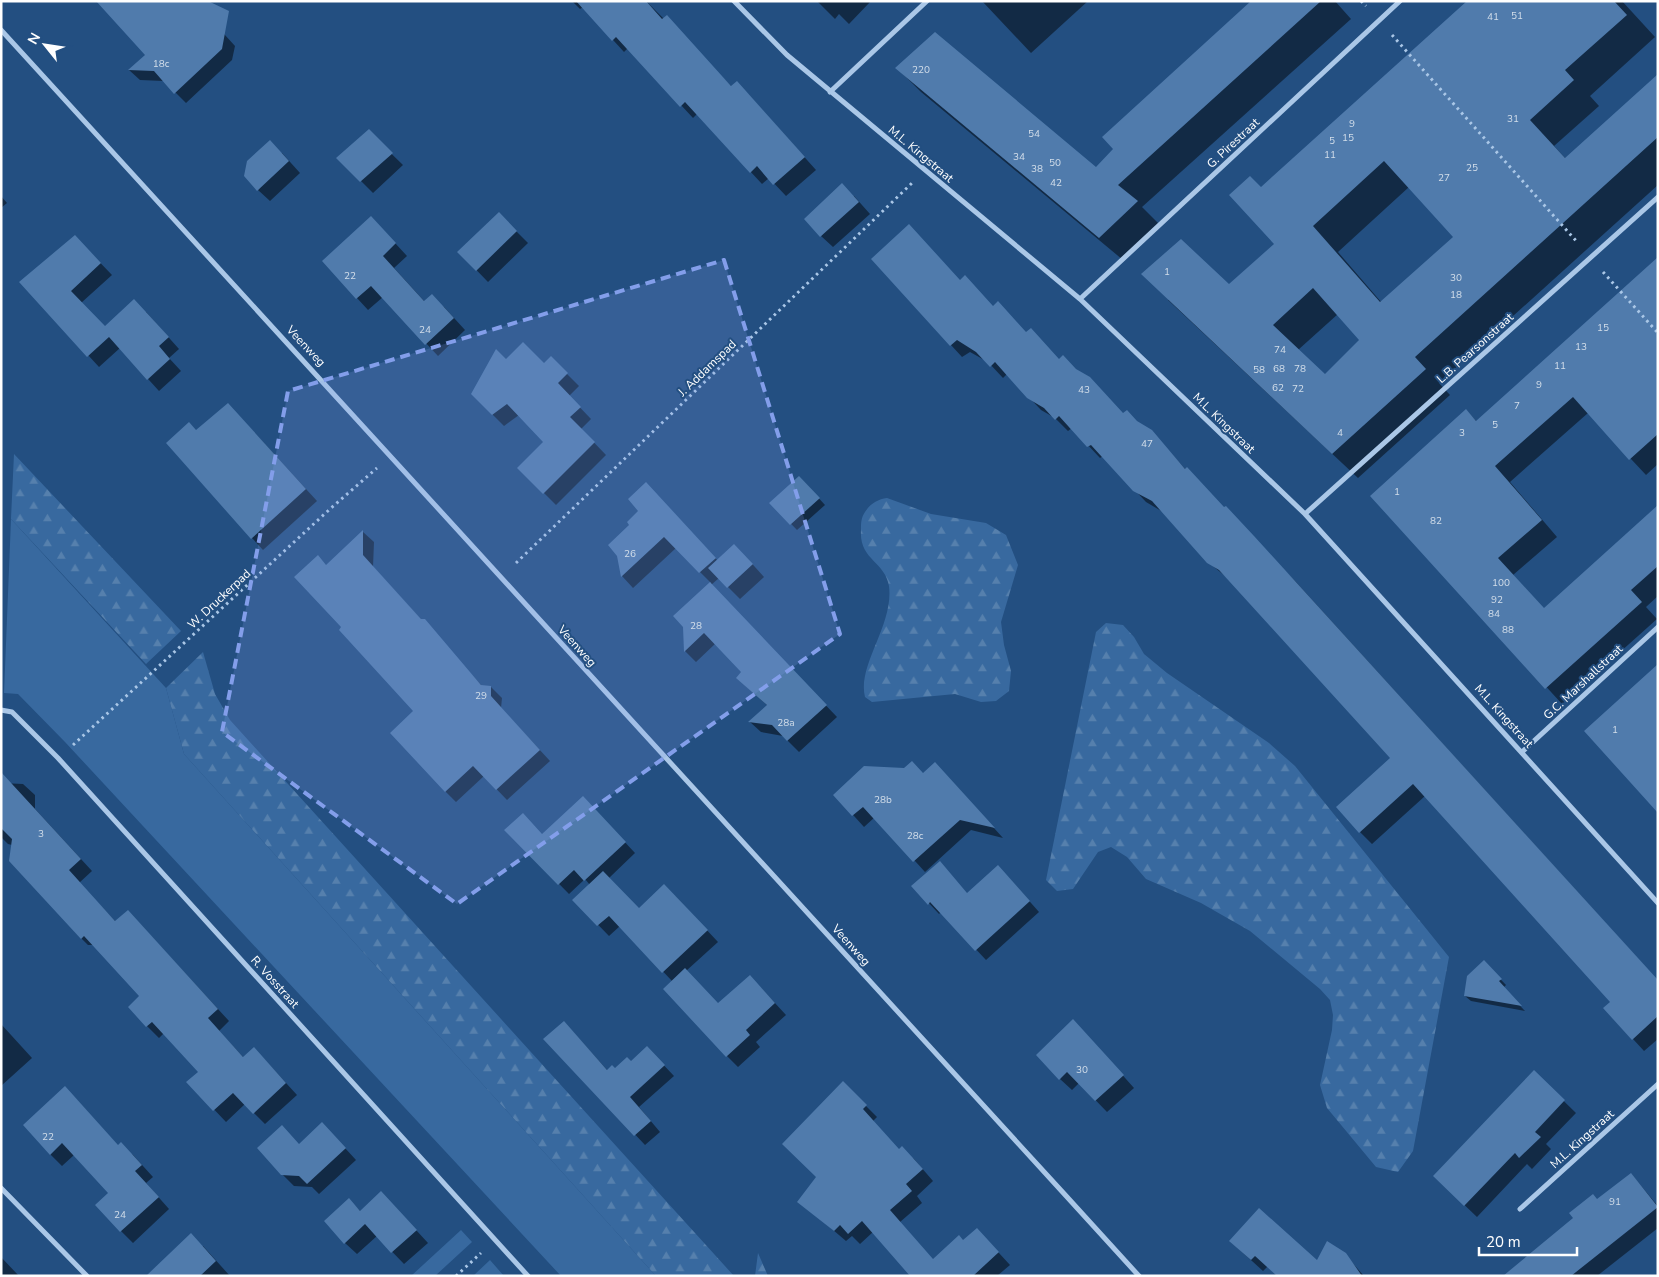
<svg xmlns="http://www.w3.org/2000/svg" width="1659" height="1277" viewBox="0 0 1659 1277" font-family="'Nunito Sans',sans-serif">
  <defs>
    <pattern id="forest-firs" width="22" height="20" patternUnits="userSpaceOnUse" patternTransform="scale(1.25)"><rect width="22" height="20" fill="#38699f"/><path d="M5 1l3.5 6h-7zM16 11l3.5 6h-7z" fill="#5680ad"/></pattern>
  </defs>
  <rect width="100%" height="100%" fill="#234f81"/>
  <path fill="#38699f" d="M11,519L166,688L184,754L656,1276H561L65,742L18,694L4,693Z
    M461,1230L472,1242L435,1276H411Z
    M490,1260L504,1276H473Z"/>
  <path fill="url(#forest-firs)" d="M14,454L181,631L146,664L11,519Z
    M887,498L931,514L986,523L1006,535L1018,565L1001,622L1004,645L1011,671L1009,691L996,701L981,702L955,694L872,702L865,697C857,665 894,625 889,586C885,561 859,560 861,530C861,523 861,518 865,512C870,504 878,499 887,498Z
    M1106,623L1123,625L1134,637L1144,654L1167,673L1269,743L1295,766L1449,957L1413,1151L1398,1172L1376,1167L1327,1108L1320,1085L1332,1030L1333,1015L1330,1000L1320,989L1250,931L1201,903L1146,879L1127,857L1111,847L1098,852L1073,889L1057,891L1046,880L1096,632Z
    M203,652L215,694L230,720L734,1276H656L184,754L166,688Z
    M758,1253L768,1276H755Z"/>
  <path fill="#0007" fill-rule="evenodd" d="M194,1L235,46L232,60L186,103L164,81L140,80L129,70L147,55Z
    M572,1H646L732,87L748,94L816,170L786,196L769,178L762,184L697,114L693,118L628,48L624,52L583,7L580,9Z
    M817,1H871L849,24L839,14L835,19Z
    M982,1H1088L1031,53Z
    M1253,1H1335L1351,19L1142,207L1161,226L1123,260L921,92L897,68L1096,169Z
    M1469,1H1622L1655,37L1590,96L1599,106L1554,146L1566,159L1658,76V185L1439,383L1450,395L1358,478L1168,300L1229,286L1275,244L1262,189ZM1409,187L1454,237L1382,303L1338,252ZM1338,314L1361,340L1325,376L1298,350Z
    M368,131L403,165L373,193L338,158Z
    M282,153L300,173L270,201L258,190Z
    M1,196L7,203L1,208Z
    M854,196L870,214L833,247L821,236Z
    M499,214L528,243L488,282L459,252Z
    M371,217L407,256L394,268L425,302L444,307L465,330L438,356L383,297L368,310L357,298Z
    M86,248L112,275L81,303L105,328L146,312L179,349L169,358L181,371L159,391L120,348L99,367L21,282Z
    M1658,258V464L1646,475L1588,413L1510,482L1557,537L1513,575L1544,609L1658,506V596L1646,607L1657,619L1562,704L1372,496L1466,410L1477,422Z
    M872,259L960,281L1059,360L1078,371L1123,414L1151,431L1186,470L1295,581L1658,981V1039L1644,1051L1633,1039L1612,1002L1425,796L1372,844L1360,832L1391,758L1230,580L1208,562L1163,512L1146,502L1103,456L1100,458L1072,428L1068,431L1055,418L1041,410L1007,374L1003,378L988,362L970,352L962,357Z
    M551,358L579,386L569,396L591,419L581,429L606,455L556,505L519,468L545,442L519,415L504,426L472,394L506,361L544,364Z
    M239,416L317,501L263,550L252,538Z
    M805,483L825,505L797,530L771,503Z
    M658,496L718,561L746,557L764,577L740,599L719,578L711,585L837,717L799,752L783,736L761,732L750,722L768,706L737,678L743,672L716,643L696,662L685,651L684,627L711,583L676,548L633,588L622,576L618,555Z
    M363,532L374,542L373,567L482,686L491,687L502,698L501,708L550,761L507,800L484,776L456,802L445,791L414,711L343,627L327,566Z
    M923,774L946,775L1003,838L971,830L925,872L875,817L864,827L835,795Z
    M1,783L23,784L35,795V809L92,871L79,883L116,922L139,923L229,1021L219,1031L244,1058L265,1060L297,1095L265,1124L245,1104L226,1122L188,1082L200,1072L164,1033L159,1038L147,1026L141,996L94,945H88L76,933L12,845L8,844L1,837Z
    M593,808L635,853L609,878L639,910L675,896L718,942L686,971L718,1005L761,988L786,1015L756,1042L760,1047L738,1067L727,1056L672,981L620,926L609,936L574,900L590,885L585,879L569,894L506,830L542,835Z
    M1008,877L1039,912L986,960L941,912L939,914L913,886L968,894Z
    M1484,962L1506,985L1503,988L1525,1011L1471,1001L1465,996Z
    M564,1022L608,1071L631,1062L657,1058L674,1076L639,1107L660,1132L645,1145L545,1039Z
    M1,1024L32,1058L1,1086Z
    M1085,1033L1134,1088L1107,1112L1079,1083L1072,1090L1060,1079Z
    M1534,1072L1576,1113L1546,1144L1551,1149L1532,1169L1527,1164L1477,1217L1434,1176Z
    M843,1083L877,1117L873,1121L899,1151L914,1159L933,1181L917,1196L922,1203L900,1222L873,1232L860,1244L852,1236L846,1241L799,1201L818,1177Z
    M77,1100L118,1146L133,1155L153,1177L146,1183L169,1209L133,1243L121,1231L110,1193L74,1155L62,1166L50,1154Z
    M334,1136L356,1160L319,1194L312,1187L294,1186L282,1174L300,1145Z
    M1631,1174L1658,1206V1228L1597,1276H1514L1598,1201Z
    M349,1200L361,1212L393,1205L428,1243L404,1264L377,1236L357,1254L345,1243Z
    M964,1241H988L1010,1265L997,1276H958Z
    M1230,1241L1317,1261L1342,1251L1364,1276H1278L1268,1266L1263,1271Z
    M203,1246L230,1276H162Z
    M1,1257L19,1276H1Z"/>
  <path fill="#507bac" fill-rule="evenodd" d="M96,1H208L229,11L222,49L174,94L154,71L128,70L145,55Z
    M576,1H646L662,19L667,15L731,86L737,81L805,157L773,185L757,166L750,173L685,102L680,107L616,37L612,41Z
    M1251,1H1321L1118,185L1138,201L1099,238L895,68L935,32L1096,167L1113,149L1102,137Z
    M1467,1H1614L1627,15L1565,70L1574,80L1530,120L1565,158L1658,74V137L1415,357L1426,369L1332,454L1141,274L1181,239L1229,284L1274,244L1229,195L1250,176L1261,187ZM1384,161L1453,237L1380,302L1313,226ZM1313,288L1359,340L1325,374L1273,325Z
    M369,129L393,153L360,182L336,158Z
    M270,140L289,161L257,191L244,176L247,161Z
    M842,183L859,202L820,237L804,219Z
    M499,212L517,231L476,271L457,252Z
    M371,216L396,243L383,256L424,301L432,294L454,318L425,345L371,286L356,299L322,261Z
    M909,224L960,280L965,275L993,306L998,301L1026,332L1031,328L1059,359L1063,355L1076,369L1090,377L1123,413L1127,410L1137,421L1152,430L1185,469L1187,467L1224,507L1226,506L1254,536L1658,980V1016L1632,1040L1603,1008L1610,1002L1413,784L1359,833L1336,807L1390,758L1219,570L1207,563L1152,501L1133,491L1091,445L1087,447L1059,416L1055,420L1044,408L1027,398L995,362L990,367L976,352L957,340L950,346L871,259Z
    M75,235L101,263L71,291L105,326L134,299L169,337L159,346L170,359L147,380L109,337L87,357L19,282Z
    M1658,257V434L1629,460L1573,397L1495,466L1542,520L1498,558L1544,608L1658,505V566L1631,590L1642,602L1545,689L1370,496L1466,409L1476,421Z
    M523,342L544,363L551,356L568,373L558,383L581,407L570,417L595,442L543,494L517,468L543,442L507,404L492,415L471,394L496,349L506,359Z
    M228,403L306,489L251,539L166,443L189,422L196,430Z
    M799,476L820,498L790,525L769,503Z
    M646,482L716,558L699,573L664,537L621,577L617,556L608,545L629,525L627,522L638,511L628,499Z
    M363,530V555L421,619H425L481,685L491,686V696L540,750L496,790L473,766L445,792L390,733L413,711L339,630L341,627L294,577L318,555L326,565Z
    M734,544L753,564L727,588L708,568Z
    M710,582L827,705L787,741L772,725L748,722L767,705L736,678L741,672L704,633L684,652L683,627L673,616Z
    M1658,664V813L1584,731Z
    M912,761L923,773L935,762L995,828L960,820L913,862L863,807L852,816L833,795L864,766L904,768Z
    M1,772L81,859L69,870L115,921L128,910L218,1009L208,1018L243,1057L254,1047L286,1083L253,1114L233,1093L213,1111L186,1082L198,1072L152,1022L146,1027L128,1007L139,996L84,936L81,939L9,861L12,839L1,828Z
    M583,796L626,842L584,881L574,870L558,885L504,830L523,813L542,834Z
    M940,861L967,893L998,865L1030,901L975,951L930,902L928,905L911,886Z
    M603,871L639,908L664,884L708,930L662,973L609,916L597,926L572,900Z
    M1484,960L1502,979L1499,981L1522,1006L1464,996L1467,976Z
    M685,968L718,1003L750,975L775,1003L746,1030L750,1035L726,1057L663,989Z
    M1073,1019L1124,1075L1095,1101L1067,1072L1059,1080L1036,1055Z
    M564,1021L607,1070L612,1065L615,1068L627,1057L631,1061L647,1046L665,1065L630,1097L651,1121L634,1136L543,1039Z
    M1534,1070L1565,1100L1535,1132L1541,1137L1519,1158L1515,1153L1464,1206L1433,1176Z
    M843,1081L867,1105L863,1109L899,1149L902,1146L923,1169L906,1184L912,1191L890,1210L933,1259L959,1235L963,1240L977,1228L999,1252L973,1276H910L862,1221L848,1234L840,1225L834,1231L797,1202L816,1177L782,1144Z
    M65,1086L118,1145L121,1142L142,1165L135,1171L159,1197L120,1232L95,1205L108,1193L62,1143L50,1155L23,1125Z
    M322,1122L346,1148L307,1184L299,1176L281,1175L257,1148L282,1125L299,1144Z
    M1631,1173L1658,1207L1571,1276H1503L1573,1218L1569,1213L1593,1194L1597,1199Z
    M381,1191L417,1230L391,1253L365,1224L344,1244L324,1221L349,1198L360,1211Z
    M1259,1208L1317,1260L1327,1241L1346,1253L1362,1276H1277L1255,1256L1251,1260L1229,1241Z
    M191,1233L216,1261L200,1276H146Z"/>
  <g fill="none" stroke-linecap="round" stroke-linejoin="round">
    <path stroke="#aac7e7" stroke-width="3" stroke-dasharray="2.5 4" stroke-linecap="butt" d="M1361,1L1366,6
      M1392,35L1578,243
      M1603,272L1658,333
      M516,563L912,183
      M73,745L330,509L377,468
      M456,1276L481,1253"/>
    <path stroke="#aac7e7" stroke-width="5" d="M734,1L787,55L1080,299L1305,514L1658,903
      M1,30C382,443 760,860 1139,1276
      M830,92L927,1
      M1080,299L1400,1
      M1305,514L1658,197
      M1,710L12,712L58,758L528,1276
      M1522,752L1658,627
      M1,1188L87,1276
      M1520,1209L1658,1084"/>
  </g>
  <path fill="#839eea" fill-opacity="0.2" stroke="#839eea" stroke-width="4" stroke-dasharray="10 6" stroke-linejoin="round" d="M724,260L840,634L457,904L222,732L288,391Z"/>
  <g text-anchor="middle" stroke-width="4" stroke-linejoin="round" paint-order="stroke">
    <g font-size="10" fill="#d3deea">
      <text x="1517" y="19">51</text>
      <text x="1493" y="20">41</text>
      <text x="161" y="67">18c</text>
      <text x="921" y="73">220</text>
      <text x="1513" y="122">31</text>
      <text x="1352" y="127">9</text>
      <text x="1034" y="137">54</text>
      <text x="1348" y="141">15</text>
      <text x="1332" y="144">5</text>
      <text x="1330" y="158">11</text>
      <text x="1019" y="160">34</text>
      <text x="1055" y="166">50</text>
      <text x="1472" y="171">25</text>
      <text x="1037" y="172">38</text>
      <text x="1444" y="181">27</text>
      <text x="1056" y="186">42</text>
      <text x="1167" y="275">1</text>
      <text x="350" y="279">22</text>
      <text x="1456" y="281">30</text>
      <text x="1456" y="298">18</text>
      <text x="1603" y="331">15</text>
      <text x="425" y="333">24</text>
      <text x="1581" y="350">13</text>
      <text x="1280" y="353">74</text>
      <text x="1560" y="369">11</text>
      <text x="1279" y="372">68</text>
      <text x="1300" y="372">78</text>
      <text x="1259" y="373">58</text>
      <text x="1539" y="388">9</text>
      <text x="1278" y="391">62</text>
      <text x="1298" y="392">72</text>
      <text x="1084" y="393">43</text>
      <text x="1517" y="409">7</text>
      <text x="1495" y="428">5</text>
      <text x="1340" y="436">4</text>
      <text x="1462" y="436">3</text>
      <text x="1147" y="447">47</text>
      <text x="1397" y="495">1</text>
      <text x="1436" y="524">82</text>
      <text x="630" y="557">26</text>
      <text x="1501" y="586">100</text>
      <text x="1497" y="603">92</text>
      <text x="1494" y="617">84</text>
      <text x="696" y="629">28</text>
      <text x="1508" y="633">88</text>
      <text x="481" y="699">29</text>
      <text x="786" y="726">28a</text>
      <text x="1615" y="733">1</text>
      <text x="883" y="803">28b</text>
      <text x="41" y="837">3</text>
      <text x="915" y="839">28c</text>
      <text x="1082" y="1073">30</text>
      <text x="48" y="1140">22</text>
      <text x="1615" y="1205">91</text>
      <text x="120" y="1218">24</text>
    </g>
    <g font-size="12" fill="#fff" stroke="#234f81">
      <text transform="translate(1233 143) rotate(-43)" y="4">G. Pirestraat</text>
      <text transform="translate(921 154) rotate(40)" y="4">M.L. Kingstraat</text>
      <text transform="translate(306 346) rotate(47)" y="4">Veenweg</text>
      <text transform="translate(1475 348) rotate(-42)" y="4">L.B. Pearsonstraat</text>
      <text transform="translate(707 368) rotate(-44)" y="4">J. Addamspad</text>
      <text transform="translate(1224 423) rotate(44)" y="4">M.L. Kingstraat</text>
      <text transform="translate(219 599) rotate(-43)" y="4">W. Druckerpad</text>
      <text transform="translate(577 646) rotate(48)" y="4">Veenweg</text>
      <text transform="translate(1583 682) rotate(-43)" y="4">G.C. Marshallstraat</text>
      <text transform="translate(1504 716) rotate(48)" y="4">M.L. Kingstraat</text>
      <text transform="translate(851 945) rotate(48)" y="4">Veenweg</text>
      <text transform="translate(275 982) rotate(48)" y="4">R. Vosstraat</text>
      <text transform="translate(1582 1139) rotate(-42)" y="4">M.L. Kingstraat</text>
    </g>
  </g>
  <rect width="1659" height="1277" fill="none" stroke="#ffffff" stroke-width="5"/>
  <g transform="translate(45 45) rotate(300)" stroke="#234f81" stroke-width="4" paint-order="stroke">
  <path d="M0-4L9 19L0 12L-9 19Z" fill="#ffffff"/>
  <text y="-8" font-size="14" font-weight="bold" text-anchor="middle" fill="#ffffff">N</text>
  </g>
  <path d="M1479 1247v8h98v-8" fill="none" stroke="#ffffff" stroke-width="2.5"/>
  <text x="1486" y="1247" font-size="15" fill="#ffffff" stroke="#234f81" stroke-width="4" paint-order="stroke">20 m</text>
</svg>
